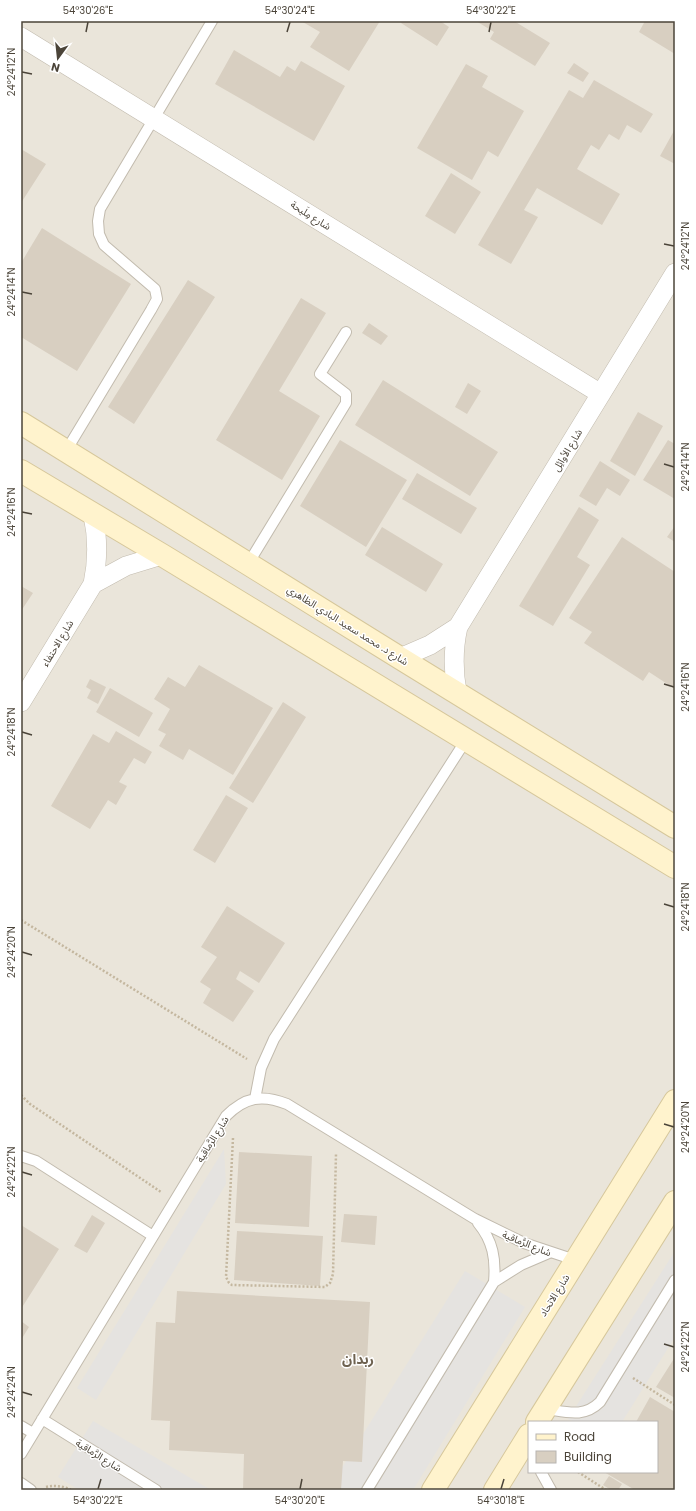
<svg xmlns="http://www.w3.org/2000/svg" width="696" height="1511" viewBox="0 0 696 1511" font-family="Poppins,'Noto Sans Arabic',sans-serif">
  <rect width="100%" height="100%" fill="#f6f3ec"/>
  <path fill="#eae5da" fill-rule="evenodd" d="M21,21H675V1490H21ZM529,1422H657V1472H529Z"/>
  <path fill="#e5e3e0" d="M224,1149L226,1184L96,1400L77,1388Z
    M675,1251V1337L622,1422H574L568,1419Z
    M465,1271L525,1307L413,1490H328Z
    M93,1421L211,1490H79L58,1477Z"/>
  <path fill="#d8cfc1" d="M301,21H380L349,71L310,47L320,32Z
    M402,21H440L449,27L437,46L401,23Z
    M476,21H514L550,43L535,66L490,39L494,32Z
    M645,21H675V54L639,32Z
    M234,50L280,77L287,66L295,71L301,61L345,86L314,141L215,84Z
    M574,63L589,73L583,82L567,73Z
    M466,64L488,76L482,87L524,111L498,157L488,151L472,180L417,148Z
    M594,80L653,114L641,133L627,125L619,140L609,134L599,150L591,145L577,169L620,194L602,225L537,188L524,210L538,217L511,264L478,245L569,90L583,98Z
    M675,129V164L660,156Z
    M21,149L46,164L21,203Z
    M451,173L481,192L455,234L425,216Z
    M42,228L131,284L77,371L21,337V263Z
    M188,280L215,297L134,424L108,407Z
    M301,298L326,313L279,391L320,416L282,480L216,440Z
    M369,323L388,336L381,345L362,333Z
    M383,380L498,452L470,496L355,425Z
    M468,383L481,391L467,414L455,407Z
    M638,412L663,426L635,476L610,461Z
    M340,440L407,480L366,547L300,506Z
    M668,440L675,444V499L643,480Z
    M600,461L630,480L620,496L607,488L596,506L579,496Z
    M417,473L477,508L461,534L402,499Z
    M579,507L599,520L577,557L590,565L553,626L519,606Z
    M675,526V542L667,537Z
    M382,527L443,564L426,592L365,555Z
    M622,537L675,572V689L649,672L643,681L584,643L592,632L569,618Z
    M21,586L33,593L21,611Z
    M199,665L273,708L233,775L189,749L183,760L159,746L166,734L158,730L170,709L154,699L168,677L185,687Z
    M90,679L106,687L98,704L87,698L91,690L86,687Z
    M110,688L153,713L139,737L96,712Z
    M283,702L306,717L253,803L229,788Z
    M116,731L152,752L145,764L134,758L119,782L127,786L116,805L108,800L90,829L51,806L93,734L109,743Z
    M226,795L248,808L215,863L193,850Z
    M227,906L285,943L259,983L240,971L236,979L254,991L233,1022L203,1003L211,989L200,982L217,957L201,947Z
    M239,1152L312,1156L309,1227L235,1223Z
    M344,1214L377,1216L375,1245L341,1242Z
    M92,1215L105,1223L87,1253L74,1246Z
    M21,1225L59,1249L21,1309Z
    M237,1231L323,1236L320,1286L234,1280Z
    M177,1291L370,1302L362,1462L343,1461L341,1490H243L244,1454L169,1450L170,1421L151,1420L156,1322L175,1323Z
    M21,1321L29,1327L21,1340Z
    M675,1357V1398L656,1387Z
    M650,1397L675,1412V1485L672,1490H635L604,1472H657V1422H636Z
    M609,1476L622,1484L618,1490H611L603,1485Z"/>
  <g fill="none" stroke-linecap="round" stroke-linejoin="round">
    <defs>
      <path id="lane" d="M66,451L151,310L157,299L155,289L104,245L99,234L98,221L100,209L212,21
        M248,564L346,403V394L320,374L346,332
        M255,1099L261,1068L274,1039L466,740
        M21,1156L36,1161L153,1236
        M478,1223C493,1241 496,1259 494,1282
        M546,1409C567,1412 584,1418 600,1402L675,1280
        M42,1419L156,1490
        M21,1426L33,1433
        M21,1454L226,1116C245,1097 262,1094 287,1104L475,1219L524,1243L575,1260
        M541,1472L551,1490
        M21,1483L31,1490
        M367,1490L494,1282L521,1265L549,1253"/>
      <path id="street" d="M21,37L601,394
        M93,584L126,566L162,555
        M400,658L430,645L458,627
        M457,692C453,670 453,649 458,627L675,273
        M21,702L93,584C98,560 98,538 93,515"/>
      <path id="secondary" d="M21,423L400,658L675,827
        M21,471L162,555L675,867
        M537,1422L675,1202
        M433,1490L675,1101
        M495,1490L529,1435"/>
    </defs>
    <use href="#lane" stroke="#c2bbae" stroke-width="12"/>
    <use href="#street" stroke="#c2bbae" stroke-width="20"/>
    <use href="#secondary" stroke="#d6c79b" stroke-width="24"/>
    <path stroke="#c4b79f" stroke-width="2.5" stroke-dasharray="2 2" stroke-linecap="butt" d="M21,920L247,1059
      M21,1095L30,1104L161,1192
      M233,1138L226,1277L229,1283L232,1285L325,1287L330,1283L333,1274L336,1154
      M633,1378L675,1405
      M578,1472L606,1490
      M46,1487C55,1485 63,1486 71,1490"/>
    <use href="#lane" stroke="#fff" stroke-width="10"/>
    <use href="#street" stroke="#fff" stroke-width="19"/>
    <use href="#secondary" stroke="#fff3cd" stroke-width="22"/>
  </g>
  <path fill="none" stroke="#4b4439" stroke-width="1.5" d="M86,32L88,22M287,32L290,22M489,32L491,22M22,72L32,74M664,244L674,246M22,292L32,294M664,464L674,467M22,512L32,514M664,684L674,687M22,732L32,735M664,904L674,907M22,952L32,955M664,1124L674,1127M22,1172L32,1175M664,1344L674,1347M22,1392L32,1395M98,1489L101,1479M300,1489L302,1479M501,1489L504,1479"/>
  <g text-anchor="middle" stroke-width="3" stroke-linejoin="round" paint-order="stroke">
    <g font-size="10" fill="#4b4439" stroke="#fff">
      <text transform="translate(311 215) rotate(32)" y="4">شارع مِلَيحة</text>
      <text transform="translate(567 450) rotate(-59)" y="4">شارع الأوائِل</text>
      <text transform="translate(348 625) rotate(32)" y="4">شارع د. محمد سعيد البادي الظاهري</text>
      <text transform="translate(57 643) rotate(-59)" y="4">شارع الاحتفاء</text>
      <text transform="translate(212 1139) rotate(-58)" y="4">شارع الرَّماقية</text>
      <text transform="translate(527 1243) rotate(22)" y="4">شارع الرَّماقية</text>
      <text transform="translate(554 1295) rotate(-58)" y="4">شارع الاتحاد</text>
      <text transform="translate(99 1455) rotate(32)" y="4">شارع الرَّماقية</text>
    </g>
    <g font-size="14" font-weight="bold" fill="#6e6250" stroke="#fff">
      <text x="358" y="1364">ربدان</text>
    </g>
  </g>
  <rect width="696" height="1511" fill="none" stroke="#ffffff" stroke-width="44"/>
  <rect x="528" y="1421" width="130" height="52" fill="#ffffff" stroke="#b7b4b0"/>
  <rect x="536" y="1434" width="20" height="6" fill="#fff3cd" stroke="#b7b4b0"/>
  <text x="564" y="1441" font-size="12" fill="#4b4439">Road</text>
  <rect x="536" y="1451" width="20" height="12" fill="#d8cfc1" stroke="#b7b4b0"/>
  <text x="564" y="1461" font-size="12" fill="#4b4439">Building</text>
  <g transform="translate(58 58) rotate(195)" stroke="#ffffff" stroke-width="3" paint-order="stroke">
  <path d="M0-3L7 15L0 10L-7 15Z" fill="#4b4439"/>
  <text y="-6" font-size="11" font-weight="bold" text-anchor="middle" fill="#4b4439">N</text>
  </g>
  <rect x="22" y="22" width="652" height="1467" fill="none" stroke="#4b4439" stroke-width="1.5"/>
  <g font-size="10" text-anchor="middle" fill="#4b4439">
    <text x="88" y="14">54°30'26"E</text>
    <text x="290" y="14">54°30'24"E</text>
    <text x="491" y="14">54°30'22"E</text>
    <text transform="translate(11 72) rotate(-90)" y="4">24°24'12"N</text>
    <text transform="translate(685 246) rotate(-90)" y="4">24°24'12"N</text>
    <text transform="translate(11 292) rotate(-90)" y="4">24°24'14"N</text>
    <text transform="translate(685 467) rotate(-90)" y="4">24°24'14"N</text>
    <text transform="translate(11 512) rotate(-90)" y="4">24°24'16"N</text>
    <text transform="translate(685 687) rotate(-90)" y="4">24°24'16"N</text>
    <text transform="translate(11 732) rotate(-90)" y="4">24°24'18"N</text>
    <text transform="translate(685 907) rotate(-90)" y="4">24°24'18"N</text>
    <text transform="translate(11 952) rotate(-90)" y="4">24°24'20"N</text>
    <text transform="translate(685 1127) rotate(-90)" y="4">24°24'20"N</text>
    <text transform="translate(11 1172) rotate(-90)" y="4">24°24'22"N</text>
    <text transform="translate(685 1347) rotate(-90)" y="4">24°24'22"N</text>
    <text transform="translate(11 1392) rotate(-90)" y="4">24°24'24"N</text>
    <text x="98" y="1504">54°30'22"E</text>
    <text x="300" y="1504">54°30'20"E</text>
    <text x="501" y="1504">54°30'18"E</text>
  </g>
</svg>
